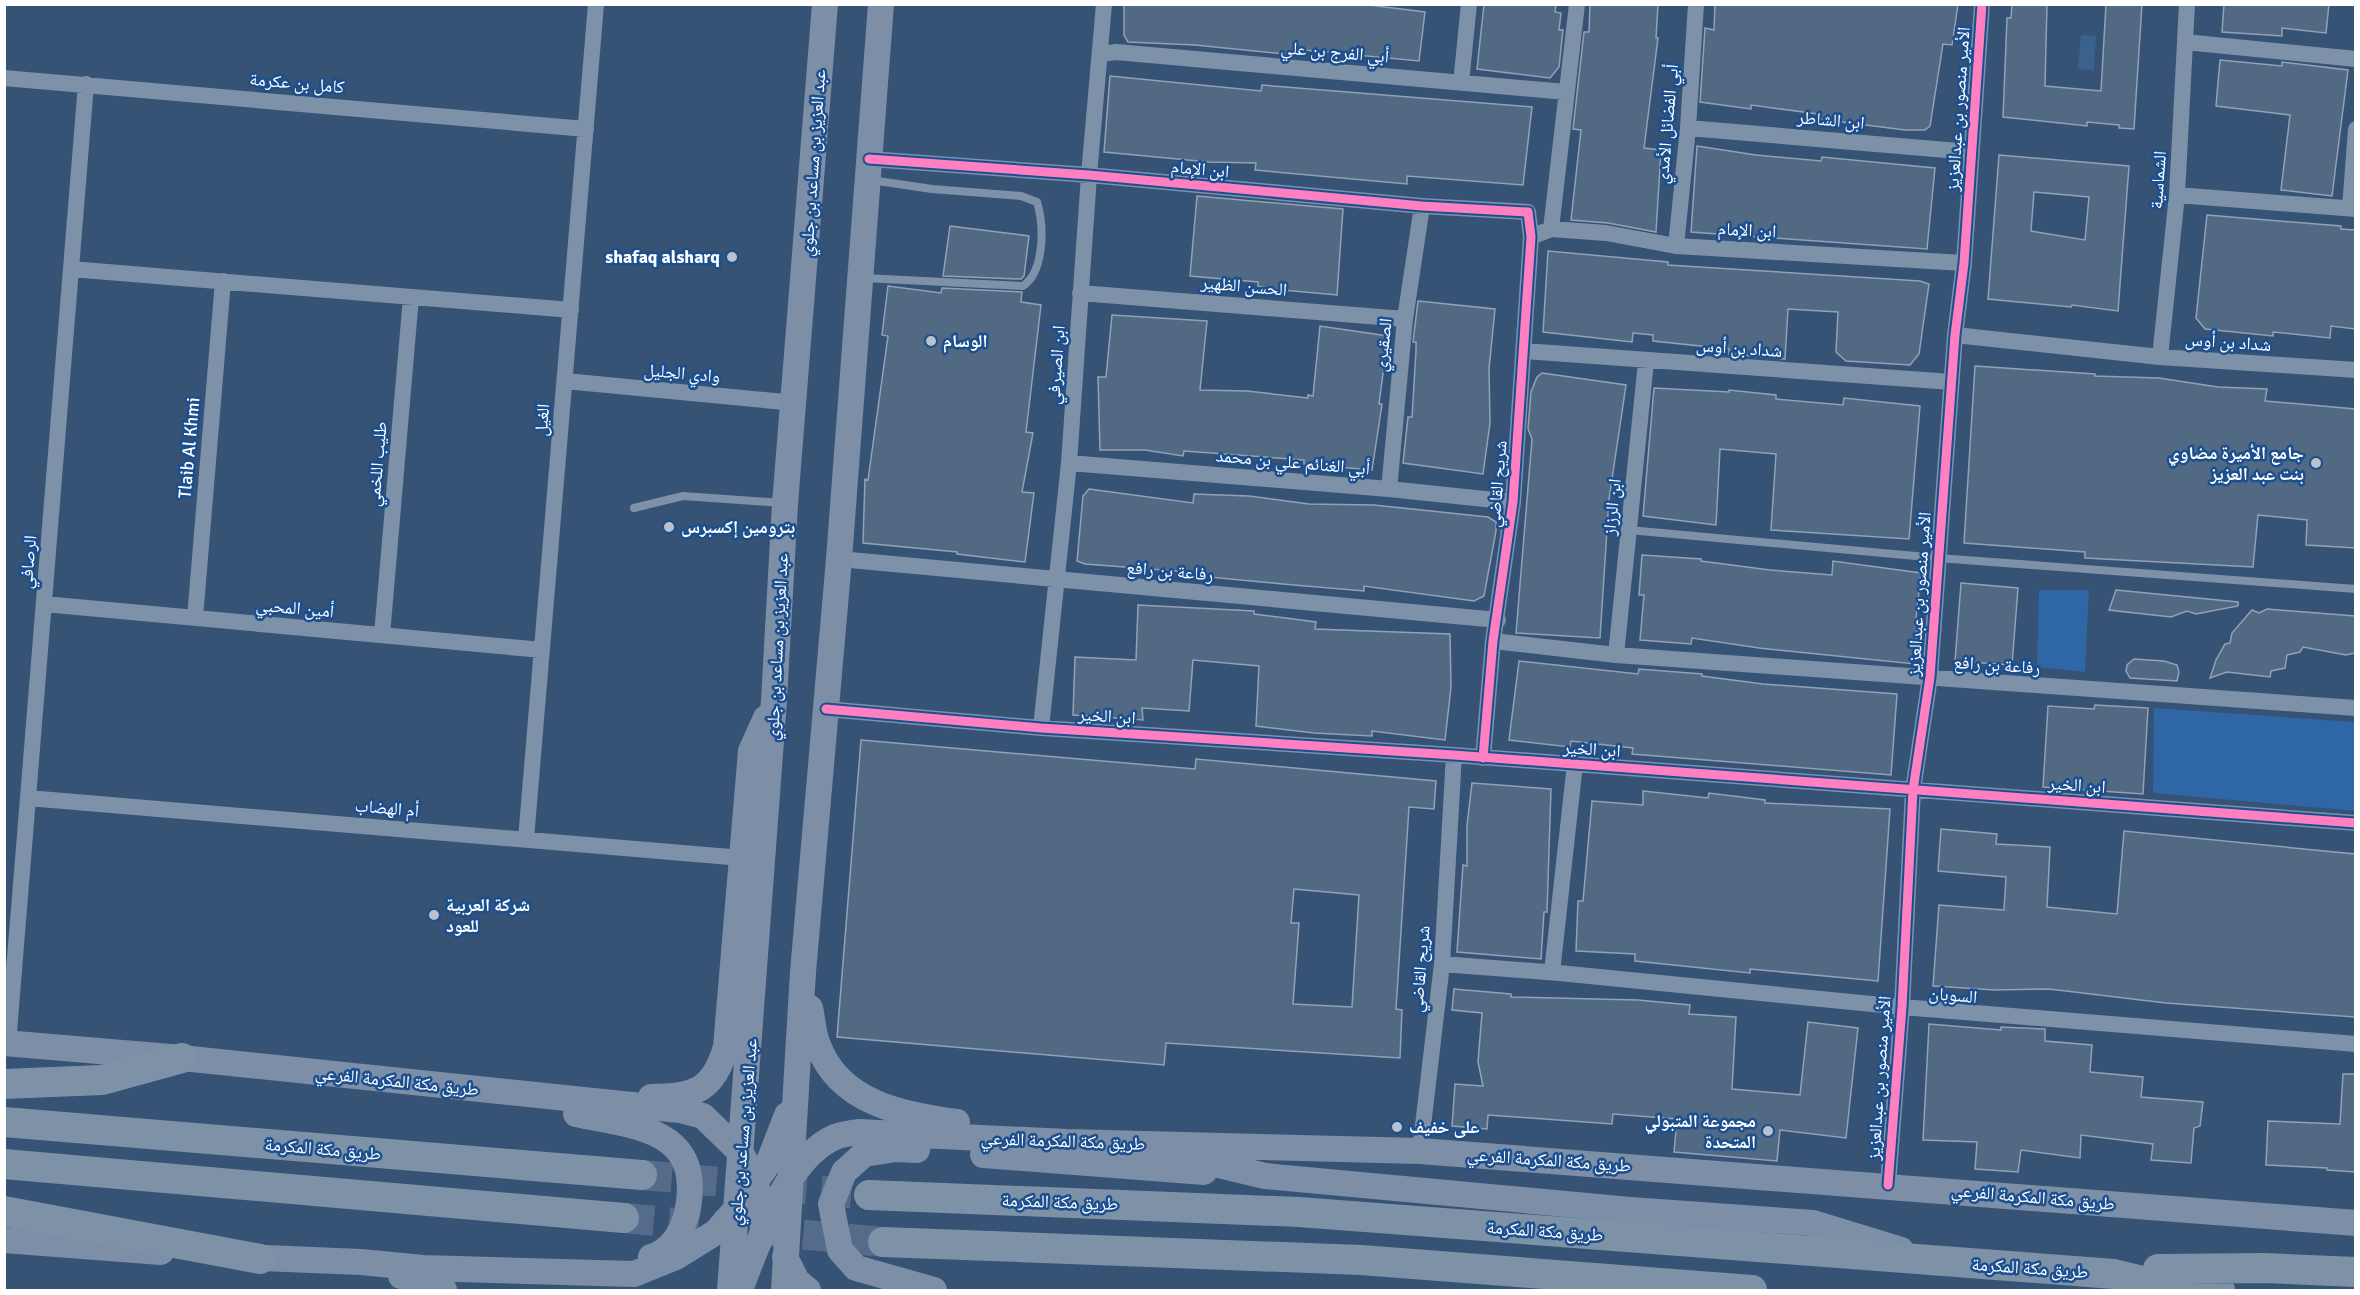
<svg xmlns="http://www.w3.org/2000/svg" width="2360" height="1295" viewBox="0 0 2360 1295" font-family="Signika,'Noto Naskh Arabic',sans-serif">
  <rect width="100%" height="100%" fill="#365274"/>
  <path fill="#2f66a5" d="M2039,590H2089L2085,672L2037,667Z
    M2154,708L2355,722V811L2153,793Z"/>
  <path fill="#3b618d" d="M2081,35L2096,36L2094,70L2078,69Z"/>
  <path fill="#526984" stroke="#92a2b6" stroke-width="1.5" fill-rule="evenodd" d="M1124,4H1361L1425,12L1419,61L1294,49V55L1195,45L1128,42L1124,35Z
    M1484,4H1556L1555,12L1561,13L1559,30H1563L1559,67L1550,78L1477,69Z
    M1590,4H1658L1656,38H1658L1644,148L1661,150L1656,232L1608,223L1571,220L1581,130L1573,129L1584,32H1589Z
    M1715,4H1958L1952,45L1943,44L1930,126L1925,130H1905L1819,119L1818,114L1751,105V109L1700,102L1705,28L1714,30Z
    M2012,4H2047L2045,86L2101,91L2106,4H2142L2134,129L2119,128V125L2087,122V126L2003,117L2007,18H2011Z
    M2224,4H2329L2326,33L2282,28V36L2222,32Z
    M2220,60L2282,66V62L2348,70L2332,196L2281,190L2290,115L2216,106Z
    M1110,76L1261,91L1262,85L1532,107L1523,185L1407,176V184L1255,170L1256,163L1209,162L1104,152Z
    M1697,146L1756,155L1821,161L1822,157L1935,168L1927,249L1691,232Z
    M1999,155L2129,166L2118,311L2072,305L2071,307L1988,299ZM2034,192L2089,197L2085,240L2031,231Z
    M1197,196L1343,209L1337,295L1271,289L1258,286V282L1190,276Z
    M2207,215L2341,226V229L2355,230V329L2331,326L2330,338L2273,332V336L2205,329L2196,318Z
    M950,226L1029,236L1024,276L1021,279L943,276Z
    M1548,251L1668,262V265L1920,281L1929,284L1919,354L1910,365L1846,361L1836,352L1838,312L1788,309L1785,359L1729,354V349L1653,341V335L1633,333L1632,342L1543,332Z
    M888,286L941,293L942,288L1022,292L1021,302L1041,305L1026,432L1033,433L1022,492L1034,493L1025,562L957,554V552L863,543L865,479L868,480L888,336L882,335Z
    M1418,301L1495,309L1489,369L1490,423L1483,474L1403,463L1408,417H1412L1416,351V342H1413Z
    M1112,315L1207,321L1200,390L1247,391L1308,398V395L1313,396L1320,326L1388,336L1379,404H1382L1372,470L1304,464V460L1184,451L1183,456L1145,450H1100L1098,377H1106Z
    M1975,366L2095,374V376L2159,378L2218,387L2267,389L2265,401L2355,409V548L2306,545L2307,520L2258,515L2253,567L2085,558V552L1964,543Z
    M1542,373L1626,385L1609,499L1600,638L1516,633L1532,439L1528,429L1531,392L1537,377Z
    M1654,388L1729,392V390L1776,395V399L1843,405L1844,398L1920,406L1909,539L1771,530L1776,454L1720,449L1716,525L1643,516Z
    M1089,489L1193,503L1194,494L1249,496L1309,504L1374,505L1488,517L1496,522V531L1484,596L1474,601L1364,586V591L1294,585L1189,575V572L1085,564L1077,561L1083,496Z
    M1642,555L1701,559V561L1770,570L1832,575L1833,561L1921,573L1916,619H1918L1915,664L1759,648L1692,638L1691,644L1640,640L1644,595H1639Z
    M1961,583L2018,588L2012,665L1955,661Z
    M2116,590L2238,602V606L2196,614L2187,611L2171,617L2109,610Z
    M1138,605L1254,611V614L1316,622L1315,629L1450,634L1451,687L1445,740L1372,731V736L1314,733L1256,726L1259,666L1193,660L1189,711L1142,708L1143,720L1073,715L1075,657L1136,660Z
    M2267,609L2355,616V653L2346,655L2303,647L2300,652L2287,655L2285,668L2271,671L2270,677L2227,672L2210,678L2216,660L2225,644L2230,643L2232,633L2252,610L2259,613Z
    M2134,659L2164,661L2177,665L2179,672L2177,681L2130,678L2126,671L2127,665Z
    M1519,661L1638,674L1639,669L1702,674V676L1763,684L1897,694L1891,775L1632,754L1633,748L1571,741L1570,747L1509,740Z
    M2095,705L2148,708L2143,794L2043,787L2048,706L2094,709Z
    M861,740L1195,769L1196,759L1436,781L1434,809L1409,807L1396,1009L1402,1010L1400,1058L1166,1043L1164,1065L837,1037ZM1294,889L1359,895L1352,1007L1293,1004L1299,923H1291Z
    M1472,783L1551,789L1547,912H1544L1541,959L1457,952L1463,865L1467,866V825Z
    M1643,791L1708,798L1709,793L1765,800V803L1890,809L1878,981L1750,969V973L1635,961V954L1576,951L1578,901H1583L1592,801L1643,805Z
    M1941,829L1997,834L1996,844L2050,847L2047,907L2117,914L2124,831L2355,854V1017L2166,1003L2049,989L1995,990L1933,986L1939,905L2004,910L2006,877L1938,871Z
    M1454,989L1511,994V997L1638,1000L1690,1005L1689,1014L1736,1017L1732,1089L1800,1095L1808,1022L1858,1028L1846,1138L1780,1130L1777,1161L1674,1152L1677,1119L1613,1114L1612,1124L1488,1115L1487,1129L1452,1126L1455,1084L1483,1086L1478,1062L1482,1013L1452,1010Z
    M1929,1024L2001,1030V1027L2045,1029V1041L2092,1045L2090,1072L2143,1077L2141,1097L2203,1102L2200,1126L2194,1128L2191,1163L2151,1160L2153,1144L2081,1135L2080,1158L2021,1150L2018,1172L1975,1169L1977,1142L1923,1140Z
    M2343,1074H2355V1172L2327,1170V1168L2266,1165L2268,1121L2340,1124Z"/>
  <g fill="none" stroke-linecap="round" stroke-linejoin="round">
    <path stroke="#546c89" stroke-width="30" stroke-dasharray="30 15" stroke-linecap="butt" d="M642,1175L869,1195
      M624,1218L883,1242"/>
    <path stroke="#7d92a8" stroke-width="8" d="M864,278L1023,286C1045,271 1044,225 1037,202L1021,196L932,189L871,180
      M634,508L683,496L782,503
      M1629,530L1938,558L2356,589"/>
    <path stroke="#7d92a8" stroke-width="16" d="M2185,42L2356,59
      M1101,54L1116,52L1566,92
      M4,78L586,129
      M1461,83L1469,4
      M1688,128L1970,152
      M869,159L1089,175L1422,206L1528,212L1531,237L1513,502L1493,641L1483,758
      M2177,195L2356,209
      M2350,208L2356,129
      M1551,229L1577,4
      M1531,237L1551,229L1606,233L1676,246L1964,263
      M1676,246L1688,128L1696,4
      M71,269L571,310
      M1080,293L1405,319
      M1955,335L2160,357L2356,370
      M1524,351L1952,382
      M2160,357L2177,195L2187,4
      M565,381L795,403
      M1069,463L1389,489L1513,502
      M1389,489L1405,319L1422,206
      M839,559L1498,620
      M44,604L542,650
      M195,618L223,281
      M382,635L411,297
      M1493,641L1616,655L2356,708
      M1616,655L1646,362
      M826,709L1041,728L1454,755L2356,823
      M1041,728L1069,463L1089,175L1104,4
      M28,798L742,858
      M526,839L596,4
      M1442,964L1559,973L1902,1007L2356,1044
      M1552,972L1575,764
      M8,1044L86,84
      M1420,1151L1442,964L1454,755
      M1888,1185L1902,1007L1913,790L1930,677L1955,335L1964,263L1982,4"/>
    <path stroke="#7d8ea7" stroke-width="26" d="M810,1008C813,1020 813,1034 818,1045C839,1103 903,1115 957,1122
      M4,1043L182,1058L680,1110L703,1116L741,1153L756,1181L764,1235
      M651,1097C696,1097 713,1090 726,1047L751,751L766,718
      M576,1114C636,1127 705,1128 687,1213C682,1232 671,1251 651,1257
      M917,1150L896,1149L864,1154L844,1172L831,1204L840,1250L856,1268L934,1290
      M983,1155L1204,1172
      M1181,1156L1265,1176L1630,1210L1813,1223L1901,1250
      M4,1240L161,1252
      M239,1257L361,1262L423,1268L634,1274L676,1257L716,1232L737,1208L768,1164L787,1115
      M785,1257L797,1281L808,1290
      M401,1276L444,1290
      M730,1290L774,700L785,504L825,4
      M740,1290C758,1243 786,1158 835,1137C842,1134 851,1133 858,1132L1067,1142L1420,1151L2356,1223
      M784,1290L803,972L839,559L881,4"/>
    <path stroke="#7e92a7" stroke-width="30" d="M4,1084L102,1080L182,1058
      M4,1122L642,1175
      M4,1164L624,1218
      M869,1195L1299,1212L2114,1274L2163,1286L2220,1290
      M4,1211L260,1259
      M883,1242L1361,1260L1752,1290
      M2158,1269L2265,1268L2356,1272"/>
    <defs>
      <path id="cycleway" d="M869,159L1089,175L1422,206L1528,212L1531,237L1513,502L1493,641L1483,758
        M826,709L1041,728L1454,755L2356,823
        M1888,1185L1902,1007L1913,790L1930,677L1955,335L1964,263L1982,4"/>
    </defs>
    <use href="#cycleway" stroke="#1b4f8f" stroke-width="13"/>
    <use href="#cycleway" stroke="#ff80c0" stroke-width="9"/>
  </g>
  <g fill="#b9c2ce" stroke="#1b4f8f" stroke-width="2">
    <circle cx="732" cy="257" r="6"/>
    <circle cx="931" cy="341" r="6"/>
    <circle cx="2316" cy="463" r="6"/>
    <circle cx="669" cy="527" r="6"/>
    <circle cx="434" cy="915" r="6"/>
    <circle cx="1397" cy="1127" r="6"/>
    <circle cx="1768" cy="1131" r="6"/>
  </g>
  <g text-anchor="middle" stroke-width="5" stroke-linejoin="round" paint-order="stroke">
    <g font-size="18" fill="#fff" stroke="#1b4f8f">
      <text transform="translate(1335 52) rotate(5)" y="6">أبي الفرج بن علي</text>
      <text transform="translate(297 83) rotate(5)" y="6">كامل بن عكرمة</text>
      <text transform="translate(1958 109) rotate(-86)" y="6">الأمير منصور بن عبدالعزيز</text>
      <text transform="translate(1831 120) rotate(5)" y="6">ابن الشاطر</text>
      <text transform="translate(1667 124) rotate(-85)" y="6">أبي الفضائل الأمدي</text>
      <text transform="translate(813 163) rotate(-86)" y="6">عبد العزيز بن مساعد بن جلوي</text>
      <text transform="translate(1200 169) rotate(5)" y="6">ابن الإمام</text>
      <text transform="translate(2158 180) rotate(-86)" y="6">الشماسية</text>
      <text transform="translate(1747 230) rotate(3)" y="6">ابن الإمام</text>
      <text transform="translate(1244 286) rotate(5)" y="6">الحسن الظهير</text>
      <text transform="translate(2228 342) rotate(4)" y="6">شداد بن أوس</text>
      <text transform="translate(1383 345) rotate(-84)" y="6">الصقيري</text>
      <text transform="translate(1739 348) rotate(4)" y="6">شداد بن أوس</text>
      <text transform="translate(1056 365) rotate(-86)" y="6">ابن الصيرفي</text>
      <text transform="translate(682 373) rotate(5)" y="6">وادي الجليل</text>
      <text transform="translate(542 420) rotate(-85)" y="6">الغيل</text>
      <text transform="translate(189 448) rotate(-85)" y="6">Tlaib Al Khmi</text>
      <text transform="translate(1293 462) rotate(5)" y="6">أبي الغنائم علي بن محمد</text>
      <text transform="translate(377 464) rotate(-85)" y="6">طليب اللخمي</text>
      <text transform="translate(1497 484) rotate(-85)" y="6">شريح القاضي</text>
      <text transform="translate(1612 507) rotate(-84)" y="6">ابن الرزاز</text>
      <text transform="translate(28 562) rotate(-85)" y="6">الرصافي</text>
      <text transform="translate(1170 571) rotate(5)" y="6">رفاعة بن رافع</text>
      <text transform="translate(1919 594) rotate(-86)" y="6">الأمير منصور بن عبدالعزيز</text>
      <text transform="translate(295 608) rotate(5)" y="6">أمين المحبي</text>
      <text transform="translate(777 647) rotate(-87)" y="6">عبد العزيز بن مساعد بن جلوي</text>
      <text transform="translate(1997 665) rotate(4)" y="6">رفاعة بن رافع</text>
      <text transform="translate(1107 716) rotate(4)" y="6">ابن الخير</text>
      <text transform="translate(1592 749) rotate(4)" y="6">ابن الخير</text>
      <text transform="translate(2077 785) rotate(4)" y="6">ابن الخير</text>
      <text transform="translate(387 808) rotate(5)" y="6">أم الهضاب</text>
      <text transform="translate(1420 969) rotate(-85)" y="6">شريح القاضي</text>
      <text transform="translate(1953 995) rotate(5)" y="6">السوبان</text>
      <text transform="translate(1879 1078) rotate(-86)" y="6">الأمير منصور بن عبدالعزيز</text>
      <text transform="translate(397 1081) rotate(6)" y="6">طريق مكة المكرمة الفرعي</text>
      <text transform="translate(743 1132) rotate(-85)" y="6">عبد العزيز بن مساعد بن جلوي</text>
      <text transform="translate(1063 1141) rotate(2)" y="6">طريق مكة المكرمة الفرعي</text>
      <text transform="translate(323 1149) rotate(5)" y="6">طريق مكة المكرمة</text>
      <text transform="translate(1549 1160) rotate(4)" y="6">طريق مكة المكرمة الفرعي</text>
      <text transform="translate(2033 1197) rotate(5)" y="6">طريق مكة المكرمة الفرعي</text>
      <text transform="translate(1060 1202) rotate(2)" y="6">طريق مكة المكرمة</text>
      <text transform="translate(1545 1231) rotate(4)" y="6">طريق مكة المكرمة</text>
      <text transform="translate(2030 1268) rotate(4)" y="6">طريق مكة المكرمة</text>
    </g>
    <g font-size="18" font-weight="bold" fill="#fff" stroke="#1b4f8f" text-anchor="start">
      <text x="720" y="263" text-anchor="end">shafaq alsharq</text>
      <text x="943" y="347">الوسام</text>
      <text x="2304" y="459" text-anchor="end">جامع الأميرة مضاوي<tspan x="2304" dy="21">بنت عبد العزيز</tspan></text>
      <text x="681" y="533">بترومين إكسبرس</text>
      <text x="446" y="911">شركة العربية<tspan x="446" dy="21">للعود</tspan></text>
      <text x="1756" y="1127" text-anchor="end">مجموعة المتبولي<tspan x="1756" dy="21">المتحدة</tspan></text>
      <text x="1409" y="1133">على خفيف</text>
    </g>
  </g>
  <rect width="2360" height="1295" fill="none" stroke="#ffffff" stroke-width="12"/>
</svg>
